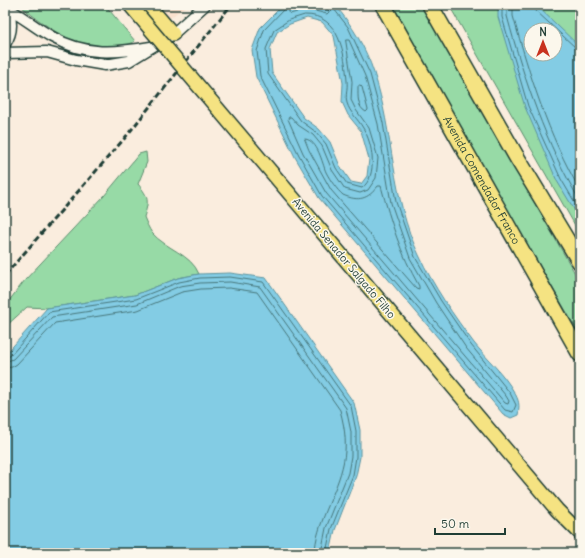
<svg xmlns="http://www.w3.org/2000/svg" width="585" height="558" viewBox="0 0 585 558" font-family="Delius,sans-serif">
  <rect width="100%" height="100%" fill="#faedde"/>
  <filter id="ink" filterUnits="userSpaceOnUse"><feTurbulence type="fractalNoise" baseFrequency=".025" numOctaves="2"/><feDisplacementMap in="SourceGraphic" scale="8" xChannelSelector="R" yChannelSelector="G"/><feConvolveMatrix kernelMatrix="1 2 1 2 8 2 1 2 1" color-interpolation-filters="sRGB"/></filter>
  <g filter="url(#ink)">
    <path fill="#f9e1ce" d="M157,5H187L169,19Z"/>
    <path fill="#97daa6" stroke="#5b8c6d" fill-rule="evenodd" d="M20,5H105L135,41C122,51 87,48 72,41C56,33 33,17 20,5Z
      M393,5H421L580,282V335L487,176Z
      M449,5H580V234ZM531,30H555V54H531Z
      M146,152L147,162L138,184C149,197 149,201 144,217C146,222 149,229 152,233C166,249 191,254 199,274L178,278L135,295L47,308L27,307L5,327V306L25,280L104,196L139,154Z"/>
    <path fill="#83cce4" stroke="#5b939e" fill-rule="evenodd" d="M283,5H335C352,25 366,48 374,73C394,133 391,198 419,255C433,286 454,316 474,343C487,359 504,374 514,392C519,400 520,405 518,415L511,418L503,414L319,198L295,157L256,77L252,50L260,28ZM307,18L322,22L334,36L343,83L342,102L348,115L361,131L369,159L367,176L361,184L351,182L340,166L330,142L319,129L304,118L272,73L270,49L277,32L290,24Z
      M498,5H536L580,47V219L557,181L525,107L498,17ZM531,30H555V54H531Z
      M230,273L266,278L354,403L360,430V457L356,476L335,530L330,553H5V355L47,308L135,295L178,278L199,274Z"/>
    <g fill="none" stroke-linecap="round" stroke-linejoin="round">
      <path stroke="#47767a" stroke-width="1" d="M285,5L284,9L264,30L257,51L260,76L299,155L322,196L505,410L513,412L516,405L510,393L471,345L441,301L415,257L396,202L383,123L370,74L348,27L334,9L333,5
        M290,5L289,12L290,14L307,9L327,14L329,12L328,5
        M502,5V17L528,106L561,179L580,211
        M507,5V16C525,82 545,142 580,201
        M513,5V16C530,76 548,135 580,190
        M534,5L535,10L576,48L580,49
        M305,15C340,14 345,55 347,81C348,88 345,96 347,103C350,113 358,119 363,128C373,143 378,176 362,188L347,184L336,168L326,144L316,132L301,121L268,74L266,49L274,30L289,20Z
        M346,40H349L365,76L378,124L391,203L410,258L436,303L466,348L506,396L509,401L508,404L505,403L326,193L303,153L288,119L289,117H291L298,125L313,135L322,146L332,170L345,189L360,193L368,190L376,178L378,158L369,128L356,110L351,100L352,82Z
        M360,85L362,87L368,110L366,112C357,107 358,97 358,87Z
        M305,139C318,140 322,163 326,172C330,180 337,190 343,195C359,202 368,199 378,186H381C391,223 400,252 419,286V289L416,288L331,190L309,150Z
        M5,357L10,356L49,312L136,299L179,282L200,278L230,277L263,282L351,406L356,431V457L353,475L331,529L326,553
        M5,362L13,359L52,317L137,304L180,286L200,283L230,282L260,287L346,408L351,432V456L348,473L326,528L321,553
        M5,368L12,367L17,364L55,323L138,310L182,292L201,289L229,288L257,292L340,410C352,453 342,472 326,511C321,524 315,539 315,553"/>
      <defs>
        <path id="minor" d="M5,6C13,18 13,32 5,44
          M5,7C22,16 36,28 52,37C86,56 115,53 151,47
          M5,53L47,52L76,60L105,65L129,61L173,34L205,5"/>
        <path id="major" d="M148,5L173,34
          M355,271L557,510L580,533"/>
        <g id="highway">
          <path id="s1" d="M383,5L580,354"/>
          <path d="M430,5L516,156L580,262"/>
        </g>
      </defs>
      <use href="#minor" stroke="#1f3d34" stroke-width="13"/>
      <use href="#major" stroke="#1f3d34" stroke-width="16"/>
      <use href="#highway" stroke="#1f3d34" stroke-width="18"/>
      <use href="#minor" stroke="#fbf7ec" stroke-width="10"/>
      <use href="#major" stroke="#f5e382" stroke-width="13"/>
      <use href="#highway" stroke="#f5e382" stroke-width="15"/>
      <path stroke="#1f3d34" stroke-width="3" stroke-dasharray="6 3" stroke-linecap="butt" d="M5,275L124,139L231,5"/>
      <defs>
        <path id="major-bridge" d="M130,5L355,271"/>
      </defs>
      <use href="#major-bridge" stroke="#1f3d34" stroke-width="16" stroke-linecap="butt"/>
      <use href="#major-bridge" stroke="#f5e382" stroke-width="13"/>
    </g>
  </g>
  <g text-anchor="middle" stroke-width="3" stroke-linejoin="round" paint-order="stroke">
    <g font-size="11" fill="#1f3d34" stroke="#fbf7ec">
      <text dy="4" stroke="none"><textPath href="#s1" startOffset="201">Avenida Comendador Franco</textPath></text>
      <text transform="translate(344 258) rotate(50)" y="4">Avenida Senador Salgado Filho</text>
    </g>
  </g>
  <rect width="585" height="558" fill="none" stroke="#fbf7ec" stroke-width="20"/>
  <rect x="10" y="10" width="565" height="538" fill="none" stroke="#1f3d34" stroke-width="1.5" filter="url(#ink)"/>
  <g transform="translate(543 42)"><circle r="19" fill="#fbf7ec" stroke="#a3ada2"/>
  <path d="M0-3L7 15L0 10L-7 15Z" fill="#c8321e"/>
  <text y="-6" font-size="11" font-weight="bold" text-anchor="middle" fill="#1f3d34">N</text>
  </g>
  <path d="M435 528v6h70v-6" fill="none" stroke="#1f3d34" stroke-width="2"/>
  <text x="441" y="528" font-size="12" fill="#1f3d34" stroke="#fbf7ec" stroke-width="3" paint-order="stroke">50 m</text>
</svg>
